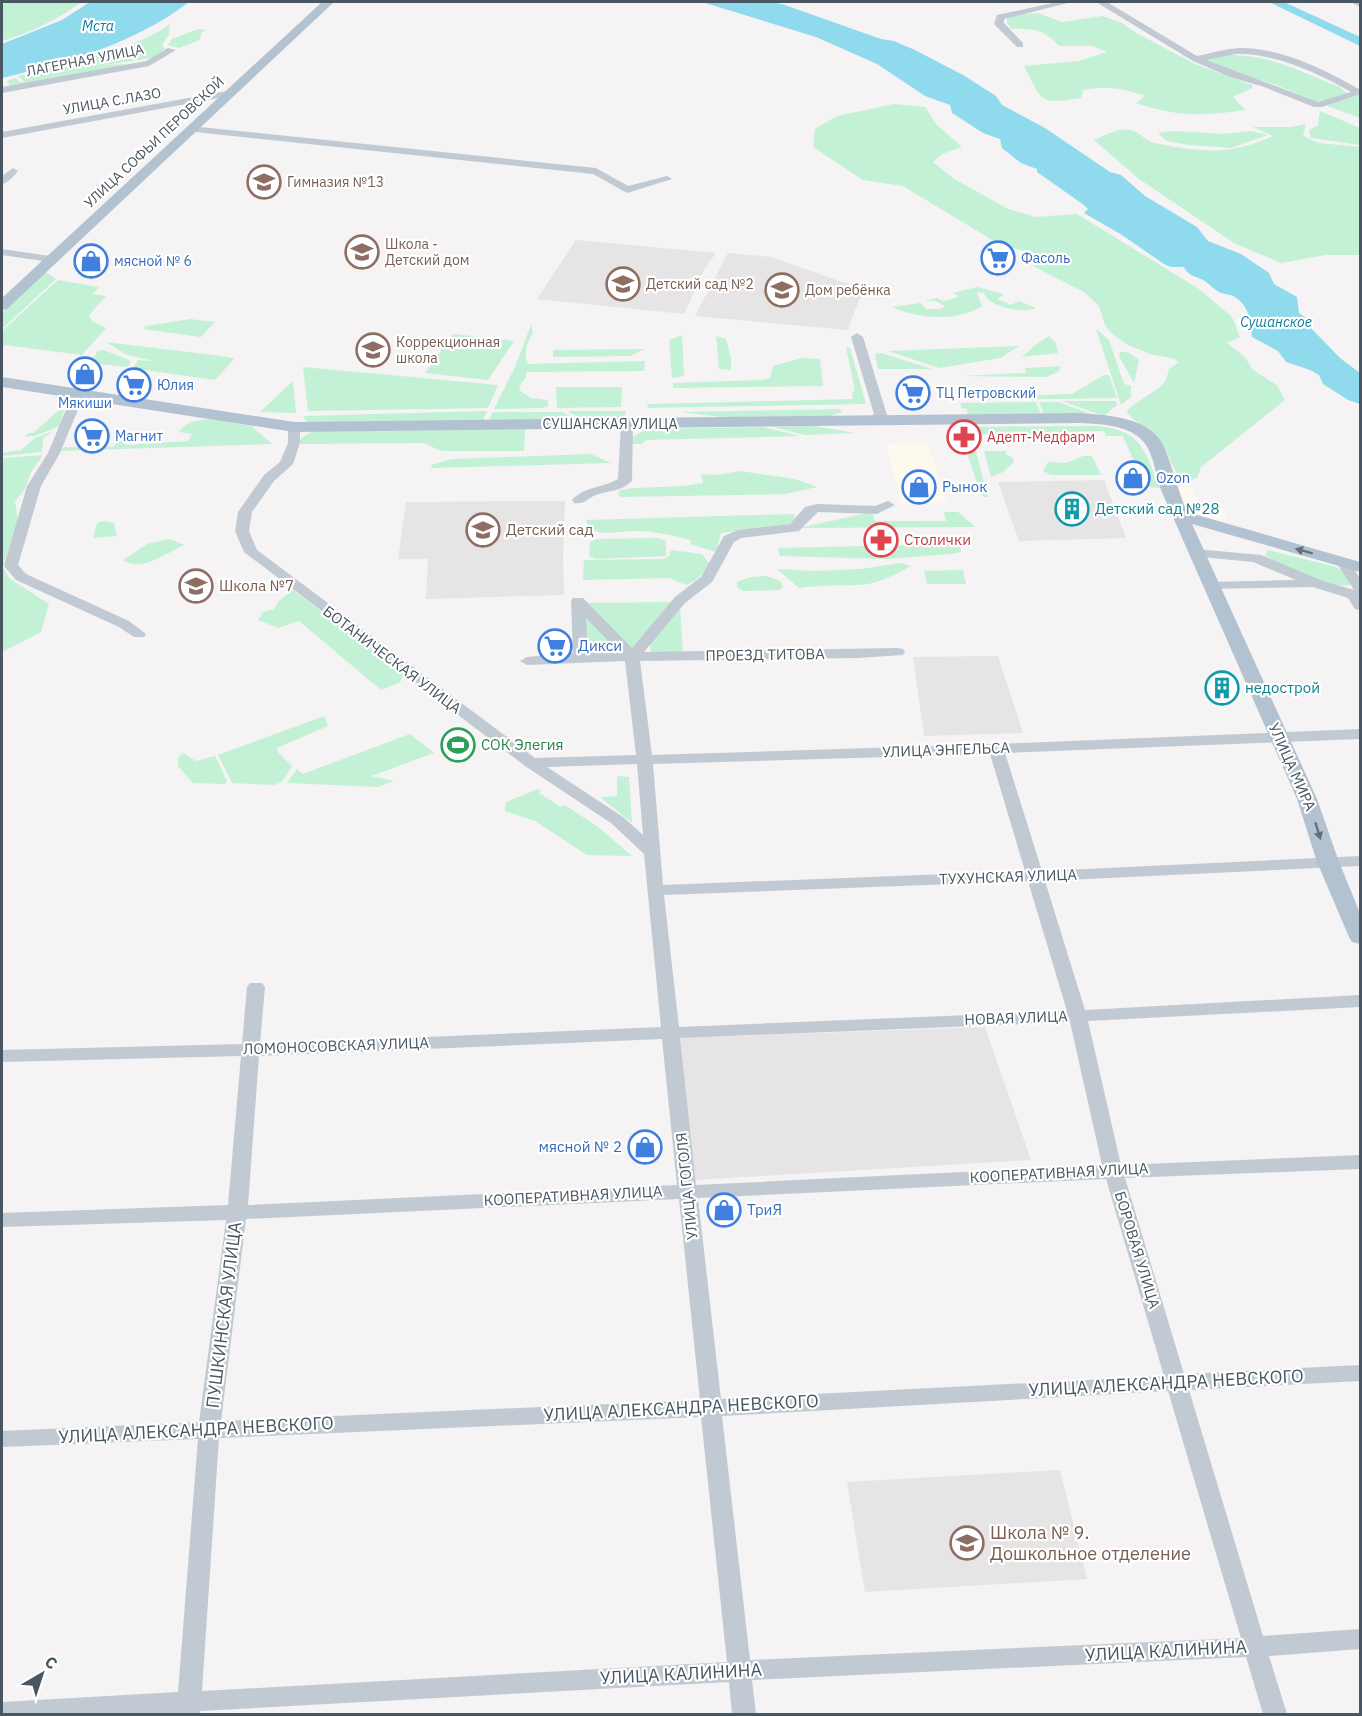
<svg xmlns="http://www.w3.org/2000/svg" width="1362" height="1716" viewBox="0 0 1362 1716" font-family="'IBM Plex Sans',sans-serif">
  <rect width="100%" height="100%" fill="#f5f3f3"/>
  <path fill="#fdf9ef" d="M928,443L946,503L901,504L886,444Z
    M1168,486L1192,487L1202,507L1219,506L1227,511L1221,528L1182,516Z"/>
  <path fill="#e6e4e5" d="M576,240L716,253L705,268L684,314L537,299Z
    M728,253L771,257L851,285L861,296L847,330L695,316Z
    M1104,480L1126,538L1019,541L998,482Z
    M565,501L563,558L564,595L426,599L428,559H398L406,502Z
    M998,656L1023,733L924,736L913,657Z
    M985,1027L1031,1160L694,1180L679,1038Z
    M1060,1470L1087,1579L865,1592L847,1482Z"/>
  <path fill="#c3f1d5" d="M2,2H82C57,19 31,33 2,41Z
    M1038,13L1062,22L1103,16L1122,23L1138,34L1195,64L1252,85V88L1233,97L1245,110C1203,116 1177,117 1136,103L1145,96C1123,88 1106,86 1083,90L1081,98C1039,104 1043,103 1024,66L1079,61L1107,52L1093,46H1059C1046,30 1032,28 1012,29L1007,23V19L1014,15Z
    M170,24L169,34L162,45L165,49L152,58L104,65L125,64L119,67L11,86L7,81L16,78L20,82H25L18,76L123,49L162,30Z
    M198,29L206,30L201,33L200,40L179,48L168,45L172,39Z
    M1231,55C1271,55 1303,73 1340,87L1348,94L1317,102L1276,85L1221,68L1204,59Z
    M1360,94V118L1327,106L1331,103Z
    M894,104L925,107L936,124L962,147L942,154L933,162L953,178L1008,209L1035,217L1077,214L1199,289L1232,317L1240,337L1227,343L1244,356L1253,370L1277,385L1285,400L1201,467L1197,478L1189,481L1178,476L1164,448L1127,413L1128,409L1160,387L1166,380L1169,369L1178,363L1175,359L1150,354L1128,345L1112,334L1105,325L1099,306L1084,292L1033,266L1037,258L1032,253L999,244L903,186L863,180L813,147L815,129L837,116Z
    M1320,111L1360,128V145L1311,138L1309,130L1318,125Z
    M1306,124L1303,136L1319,143L1360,147V255H1325L1281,263L1234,243L1139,179L1094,140C1106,135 1121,126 1134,131C1141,134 1146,141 1154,143C1200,152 1229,156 1273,136L1253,127H1291Z
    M1177,131L1222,134L1251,131L1268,135L1231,148L1189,145L1167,141L1158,133Z
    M44,271L56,279L2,329V313Z
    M58,280L99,287L93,294L106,296L89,315L92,321L106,328L82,355L5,345L2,347V331Z
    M977,287L1004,294L997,299L1011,305L1019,301L1036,308C1025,314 988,307 984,293L978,292L977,294L982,306C957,322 918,319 892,307L921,303L926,309H941L945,306L936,301H926L937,298L943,301L959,297L953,293Z
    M190,319L215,322L201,337L143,329L146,326Z
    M531,325L533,333C527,341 523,355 528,364L645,361L644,371L526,372V378L521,383L519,390L531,398L548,400V406L543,408L494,409L515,367Z
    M1096,329L1109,340L1124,384L1131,386V397L1121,405Z
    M453,334L514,341L488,380L425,373Z
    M682,335L684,376L672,378L669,340Z
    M716,336L726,339L731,358V370L719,369Z
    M1049,336L1056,343L1058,353L1022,357L1034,346Z
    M106,342L229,357L234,359L215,380L138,369L134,367L138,360L153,361L125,354Z
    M1019,346L1000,358L939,368L888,351Z
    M846,347L850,348L866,404L648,408L647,404L853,399L852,392L855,391Z
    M645,349L630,356L553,357V350Z
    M104,350L129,360L131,363L127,367L90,363L98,351Z
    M1120,352H1128L1139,360L1134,383L1119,356Z
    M881,353L932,369H878L875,354Z
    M802,358L820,359L823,386L673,388V383L762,380L770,378L773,366Z
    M1061,366L1059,371L1046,377L961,376L1026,373L1025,368Z
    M303,367L498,385L488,408L308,411Z
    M1104,375H1109L1117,398L982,400L981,397L1072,394Z
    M293,381L296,413L260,412Z
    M556,387H622L621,407L557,408Z
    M1062,401H1116L1117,405L1104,416Z
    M1036,402L1041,414L968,415L967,409L962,408L960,403Z
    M1039,402H1058L1091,414H1044Z
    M840,409L842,412L828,417L730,418L680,412Z
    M59,410H64L60,426L35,436L24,437L29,433H33Z
    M487,411L482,422L314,425L306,421L303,416Z
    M567,411H626L624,421H586Z
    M493,412H562L582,422H488Z
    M211,419L251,426L272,444L59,451L65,447H114L119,437H125L123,443L126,445L188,441L192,434L179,432C186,421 198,420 211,419Z
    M815,426L855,433L805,435L773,427Z
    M1098,426C1143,431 1144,451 1160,488L1145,487L1123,436H1106L1104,431L962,435L957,427Z
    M763,427L800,436L646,440L642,444H629V439L647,429Z
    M525,429L524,451H442L423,443L298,444L301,438L313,431Z
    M53,431L43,439L42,452L2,456V453L21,450L35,438Z
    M965,447L975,448L988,497H984L980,492Z
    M984,451H1007L1005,454L1012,457L1014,462L1003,472L991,477Z
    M591,454L611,463L432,468L431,465L451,459Z
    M43,455L31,472L26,487L15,502L18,520L3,567L9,578L49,604L41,632L2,652V458Z
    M1083,456H1092L1101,475H1051L1043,471L1048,462L1066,463Z
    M740,471L795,479L817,487L785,494L621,497L618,495L620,490C647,485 675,489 703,483L701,474L718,475Z
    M872,512L875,521H946L944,512H958L975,527L799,528Z
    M794,514L795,519L789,524L721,533L716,552L690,544L691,540C675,536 651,530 634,531C618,531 602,537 588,527L586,520Z
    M105,521L114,523L117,536L93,538L97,523Z
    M658,538L666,541V556L596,559L589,556L590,542L596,539Z
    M170,539L184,545C166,553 141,573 123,560L147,544Z
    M960,544L961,552L951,554L887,559L780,556L778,548Z
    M671,550L702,554L710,565L696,580L686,585L669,578L583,580L584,560L663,559L669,556Z
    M1268,550L1336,567L1344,572L1351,585C1322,589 1289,571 1265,555Z
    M901,563L911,566C894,575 877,585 857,585C837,586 819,585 799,588L777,569L815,571L861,569Z
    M963,570L966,584H927L924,571Z
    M767,576L780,581L783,587L780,590L743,591L737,587V582L751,577Z
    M293,590L404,675L400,682L381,690L299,621L278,628L258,620L263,612L274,609L279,601Z
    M674,602L639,648H625L583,603Z
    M680,605L683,654H651L650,644Z
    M581,609L621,653L586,654Z
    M324,716L328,726L277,748L278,752L292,766L282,782L273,785L232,783L218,755Z
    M410,734L434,753L371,776L394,781L378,787L287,783L297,769L303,774Z
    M183,753L196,761L215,756L227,781L225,784L193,783L178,766V758Z
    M617,776L629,777L632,823L600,797L617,796Z
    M538,789L541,791L539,793L561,807L565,805L598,827L632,856L587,855L535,821L505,811L506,802Z"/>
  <path fill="#90daee" d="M90,2H189C134,44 68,62 2,78V44L62,20Z
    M702,2H772L782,4L881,39L894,41L915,50L963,75L996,96L1002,105L1045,128L1110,172L1121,175L1145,196L1197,227L1208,241L1241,254L1269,273L1274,284L1297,297L1299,313L1306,318L1310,327L1340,358L1360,373V404L1348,400L1323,384L1319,375L1310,370L1286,362L1278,351L1252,337C1251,322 1249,304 1233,296C1228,294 1223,294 1219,292C1213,289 1209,283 1203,280C1195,276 1188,276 1184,267H1171L1164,264L1122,235L1084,213L1088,209L1084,205L1037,172V169L1021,163L1002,148L1000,139L983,133L952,113L950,105L925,96L877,64L816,37Z"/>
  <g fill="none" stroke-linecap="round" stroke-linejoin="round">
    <path fill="#90daee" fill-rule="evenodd" d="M1269,2H1284L1360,37V46Z"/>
    <path fill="#c1cad2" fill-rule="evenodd" d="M1057,2H1072L1004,19V23L1023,43V47H1017L994,24L997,15Z
      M1096,2H1107L1197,56C1211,53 1225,49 1239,48C1280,47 1325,70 1359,89L1360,94L1322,107H1314L1264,87L1230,77L1193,61ZM1236,54C1275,53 1318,73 1351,92L1318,102L1206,60Z
      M1350,2H1360V7Z
      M168,48L176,50L149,66L2,93V87L146,61Z
      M227,91L230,92V96L2,138V132Z
      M190,126L596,168L628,186L667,176L672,179L627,193L593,174L186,131L185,129Z
      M13,168L18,171C14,176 8,183 2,184V176Z
      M2,249L50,256L56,259L50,262L2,255Z
      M857,333L863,337L887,415L870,425L864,421L874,414L851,337Z
      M79,389L85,393L60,453L41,486L18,565L26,574L129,621L146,634L144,637H134L119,627L16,580L4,566L27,486L48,453L73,393Z
      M627,420L633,424L632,481C621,492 609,490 596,495C588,498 584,505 574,503L572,500C585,486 603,488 618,479L621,424Z
      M294,423L300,427V443L293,464L274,481L252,512L249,531L257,550L535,758L636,755L625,661L527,665L520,661L527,657L573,653L571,601L573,598H583L632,648L675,597L701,577L724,536L738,530L790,524L805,507L817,504L875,506L888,501L895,505L877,514L818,512L799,531L741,538L734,542L712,582L685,603L644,652L898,648L903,649L905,652L903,655L858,658L640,661L652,755L996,744L1360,729V739L1005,753L1042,871L1360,856V866L1045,881L1085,1010L1360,995V1007L1088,1021L1121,1165L1360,1155V1169L1125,1178L1184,1374L1360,1365V1381L1189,1390L1263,1636L1360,1629V1649L1269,1656L1287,1714H1263L1246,1657L752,1680L756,1714H732L729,1682L200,1711V1714H176V1713L2,1714V1702L178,1692L198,1439L2,1447V1431L199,1422L226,1220L2,1227V1213L228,1205L241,1056L2,1062V1050L242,1044L247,987L250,983H262L265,987L260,1044L661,1027L644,854L611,823L525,766L244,552L235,531L238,512L264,475L280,462L288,443V427ZM586,618L619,652H588ZM990,754L1025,871L663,885L653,764ZM637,764L643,835L623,817L547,767ZM1028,881L1067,1011L679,1027L664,895ZM1070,1022L1102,1165L696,1185L680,1038ZM662,1039L677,1185L248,1205L259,1056ZM1106,1179L1164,1376L721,1399L698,1198ZM679,1199L700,1400L221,1421L246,1219ZM1168,1391L1241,1638L750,1660L722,1416ZM701,1417L727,1662L202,1691L219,1438Z
      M1196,549L1261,555L1323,581L1354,590L1336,562L1343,558L1348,559L1360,579V593H1359L1360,610L1355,609L1348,598L1313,587L1206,589L1204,586L1206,583L1211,582L1296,580L1253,562L1191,556L1189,553Z"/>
    <path fill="#b3c2d1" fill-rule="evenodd" d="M322,2H334L7,309L2,310V298Z
      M2,377L294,422L1077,413C1105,415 1151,416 1164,447C1173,468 1178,491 1187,512L1360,562V572L1192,524L1317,799L1339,862L1360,913V944L1352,942L1349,937L1317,862L1297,799L1161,490C1156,476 1154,457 1146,445C1132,424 1099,424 1077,423L294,432L2,387Z"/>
  </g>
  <defs><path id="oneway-solid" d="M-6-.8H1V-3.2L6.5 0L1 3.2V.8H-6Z" transform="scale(1.5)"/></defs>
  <g fill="#64717d">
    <use href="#oneway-solid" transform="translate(1304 551) rotate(-165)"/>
    <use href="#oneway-solid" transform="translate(1318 831) rotate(73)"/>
  </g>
  <defs>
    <symbol id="school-ring" viewBox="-11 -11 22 22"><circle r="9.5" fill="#fff" stroke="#8d6e63" stroke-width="1.5"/><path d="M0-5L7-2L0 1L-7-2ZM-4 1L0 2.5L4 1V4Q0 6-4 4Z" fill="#8d6e63"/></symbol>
    <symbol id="supermarket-ring" viewBox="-11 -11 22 22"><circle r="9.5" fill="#fff" stroke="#3f7fe0" stroke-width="1.5"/><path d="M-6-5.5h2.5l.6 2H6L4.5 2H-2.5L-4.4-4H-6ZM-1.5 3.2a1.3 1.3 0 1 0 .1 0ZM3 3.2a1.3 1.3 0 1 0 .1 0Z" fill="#3f7fe0"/></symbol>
    <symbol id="shop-ring" viewBox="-11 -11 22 22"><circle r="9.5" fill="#fff" stroke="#3f7fe0" stroke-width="1.5"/><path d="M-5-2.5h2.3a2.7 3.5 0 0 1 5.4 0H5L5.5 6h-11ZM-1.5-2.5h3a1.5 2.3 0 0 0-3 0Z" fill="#3f7fe0"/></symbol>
    <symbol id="pharmacy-ring" viewBox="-11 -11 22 22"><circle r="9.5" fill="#fff" stroke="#e0444e" stroke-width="1.5"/><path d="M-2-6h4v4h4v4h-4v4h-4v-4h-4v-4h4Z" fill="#e0444e"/></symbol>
    <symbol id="building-ring" viewBox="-11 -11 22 22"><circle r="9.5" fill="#fff" stroke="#0f9aa8" stroke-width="1.5"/><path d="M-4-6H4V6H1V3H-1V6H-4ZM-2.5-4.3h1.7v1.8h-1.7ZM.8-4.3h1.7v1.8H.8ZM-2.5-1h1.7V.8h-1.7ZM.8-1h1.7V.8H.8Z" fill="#0f9aa8"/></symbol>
    <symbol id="stadium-ring" viewBox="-11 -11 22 22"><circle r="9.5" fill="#fff" stroke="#2e9e5b" stroke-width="1.5"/><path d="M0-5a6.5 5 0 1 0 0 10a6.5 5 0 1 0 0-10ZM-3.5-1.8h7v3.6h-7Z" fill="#2e9e5b"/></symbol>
    <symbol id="university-ring" viewBox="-11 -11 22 22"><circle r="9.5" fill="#fff" stroke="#8d6e63" stroke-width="1.5"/><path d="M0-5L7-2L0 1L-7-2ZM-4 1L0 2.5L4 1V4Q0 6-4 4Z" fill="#8d6e63"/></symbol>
  </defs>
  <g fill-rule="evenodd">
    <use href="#school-ring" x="245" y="163" width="38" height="38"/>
    <use href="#school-ring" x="343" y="233" width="38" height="38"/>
    <use href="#supermarket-ring" x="979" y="239" width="38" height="38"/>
    <use href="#shop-ring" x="72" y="242" width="38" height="38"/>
    <use href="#school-ring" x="604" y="265" width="38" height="38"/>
    <use href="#school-ring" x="763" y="271" width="38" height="38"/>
    <use href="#school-ring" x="354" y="331" width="38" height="38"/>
    <use href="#shop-ring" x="66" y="355" width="38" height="38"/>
    <use href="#supermarket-ring" x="115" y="366" width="38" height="38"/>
    <use href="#supermarket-ring" x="894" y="374" width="38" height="38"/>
    <use href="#supermarket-ring" x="73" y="417" width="38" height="38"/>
    <use href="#pharmacy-ring" x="945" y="418" width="38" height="38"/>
    <use href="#shop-ring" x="1114" y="459" width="38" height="38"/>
    <use href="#shop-ring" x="900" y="468" width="38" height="38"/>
    <use href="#building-ring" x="1053" y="490" width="38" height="38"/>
    <use href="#school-ring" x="464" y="511" width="38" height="38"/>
    <use href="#pharmacy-ring" x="862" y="521" width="38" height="38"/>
    <use href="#school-ring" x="177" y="567" width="38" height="38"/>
    <use href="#supermarket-ring" x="536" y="627" width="38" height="38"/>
    <use href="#building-ring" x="1203" y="669" width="38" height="38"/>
    <use href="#stadium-ring" x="439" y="726" width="38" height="38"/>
    <use href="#shop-ring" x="626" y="1128" width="38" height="38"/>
    <use href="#shop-ring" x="705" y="1191" width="38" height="38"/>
    <use href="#university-ring" x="948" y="1524" width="38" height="38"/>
  </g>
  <g text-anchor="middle" stroke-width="4.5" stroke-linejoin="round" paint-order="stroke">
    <g font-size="14" font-style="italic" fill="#0c7c9b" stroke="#fff">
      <text x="98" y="31">Мста</text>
      <text x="1276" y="327">Сушанское</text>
    </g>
    <g font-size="14" fill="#4a5661" stroke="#fff">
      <text transform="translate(85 60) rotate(-11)" y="5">ЛАГЕРНАЯ УЛИЦА</text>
      <text transform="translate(112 101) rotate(-10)" y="5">УЛИЦА С.ЛАЗО</text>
      <text transform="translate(154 142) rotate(-43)" y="5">УЛИЦА СОФЬИ ПЕРОВСКОЙ</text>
      <text x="610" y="429">СУШАНСКАЯ УЛИЦА</text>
    </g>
    <g font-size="14" fill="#785e54" stroke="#fff" text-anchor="start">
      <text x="287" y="187">Гимназия №13</text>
      <text x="385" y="249">Школа -<tspan x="385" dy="16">Детский дом</tspan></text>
      <text x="646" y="289">Детский сад №2</text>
      <text x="805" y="295">Дом ребёнка</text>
      <text x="396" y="347">Коррекционная<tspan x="396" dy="16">школа</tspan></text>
    </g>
    <g font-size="14" fill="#366cbe" stroke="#fff" text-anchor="start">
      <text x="1021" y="263">Фасоль</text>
      <text x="114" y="266">мясной № 6</text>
      <text x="157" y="390">Юлия</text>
      <text x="936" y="398">ТЦ Петровский</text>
      <text x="85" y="408" text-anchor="middle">Мякиши</text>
      <text x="115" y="441">Магнит</text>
    </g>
    <g font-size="14" fill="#be3a42" stroke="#fff" text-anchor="start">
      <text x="987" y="442">Адепт-Медфарм</text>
    </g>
    <g font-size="15" fill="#366cbe" stroke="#fff" text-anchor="start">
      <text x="1156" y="483">Ozon</text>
      <text x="942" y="492">Рынок</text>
      <text x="578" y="651">Дикси</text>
      <text x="622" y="1152" text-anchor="end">мясной № 2</text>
      <text x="747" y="1215">ТриЯ</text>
    </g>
    <g font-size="15" fill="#0d838f" stroke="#fff" text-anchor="start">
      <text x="1095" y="514">Детский сад №28</text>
      <text x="1245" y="693">недострой</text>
    </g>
    <g font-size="15" fill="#785e54" stroke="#fff" text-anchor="start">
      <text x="506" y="535">Детский сад</text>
      <text x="219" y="591">Школа №7</text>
    </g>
    <g font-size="15" fill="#be3a42" stroke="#fff" text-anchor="start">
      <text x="904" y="545">Столички</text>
    </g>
    <g font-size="15" fill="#4a5661" stroke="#fff">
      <text transform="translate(765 655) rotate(-1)" y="5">ПРОЕЗД ТИТОВА</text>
      <text transform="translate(392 660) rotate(37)" y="5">БОТАНИЧЕСКАЯ УЛИЦА</text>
      <text transform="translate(946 750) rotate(-2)" y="5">УЛИЦА ЭНГЕЛЬСА</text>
      <text transform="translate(1292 767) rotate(66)" y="5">УЛИЦА МИРА</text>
      <text transform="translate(1008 877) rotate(-2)" y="5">ТУХУНСКАЯ УЛИЦА</text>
      <text transform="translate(1016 1018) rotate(-2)" y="5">НОВАЯ УЛИЦА</text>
      <text transform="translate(336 1046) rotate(-2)" y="5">ЛОМОНОСОВСКАЯ УЛИЦА</text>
      <text transform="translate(1059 1173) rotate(-3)" y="5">КООПЕРАТИВНАЯ УЛИЦА</text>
      <text transform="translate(687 1186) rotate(-96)" y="5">УЛИЦА ГОГОЛЯ</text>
      <text transform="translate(573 1196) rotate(-3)" y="5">КООПЕРАТИВНАЯ УЛИЦА</text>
      <text transform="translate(1137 1250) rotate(73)" y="5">БОРОВАЯ УЛИЦА</text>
    </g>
    <g font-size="15" fill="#27864d" stroke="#fff" text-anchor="start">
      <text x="481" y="750">СОК Элегия</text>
    </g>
    <g font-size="18" fill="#4a5661" stroke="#fff">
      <text transform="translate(224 1315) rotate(-83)" y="6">ПУШКИНСКАЯ УЛИЦА</text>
      <text transform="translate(1166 1383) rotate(-3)" y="6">УЛИЦА АЛЕКСАНДРА НЕВСКОГО</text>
      <text transform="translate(681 1408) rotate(-3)" y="6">УЛИЦА АЛЕКСАНДРА НЕВСКОГО</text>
      <text transform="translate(196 1430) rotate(-3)" y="6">УЛИЦА АЛЕКСАНДРА НЕВСКОГО</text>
      <text transform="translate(1166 1651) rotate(-3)" y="6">УЛИЦА КАЛИНИНА</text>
      <text transform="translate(681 1674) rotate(-3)" y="6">УЛИЦА КАЛИНИНА</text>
    </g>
    <g font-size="18" fill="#785e54" stroke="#fff" text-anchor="start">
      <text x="990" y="1539">Школа № 9.<tspan x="990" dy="21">Дошкольное отделение</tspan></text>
    </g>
  </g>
  <rect width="1362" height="1716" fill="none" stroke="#4a5661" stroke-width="6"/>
  <g transform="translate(42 1674) rotate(39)" stroke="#ffffff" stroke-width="4.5" paint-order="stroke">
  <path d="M0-4.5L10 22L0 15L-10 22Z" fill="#4a5661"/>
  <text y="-9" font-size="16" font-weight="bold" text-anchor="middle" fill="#4a5661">С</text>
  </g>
</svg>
